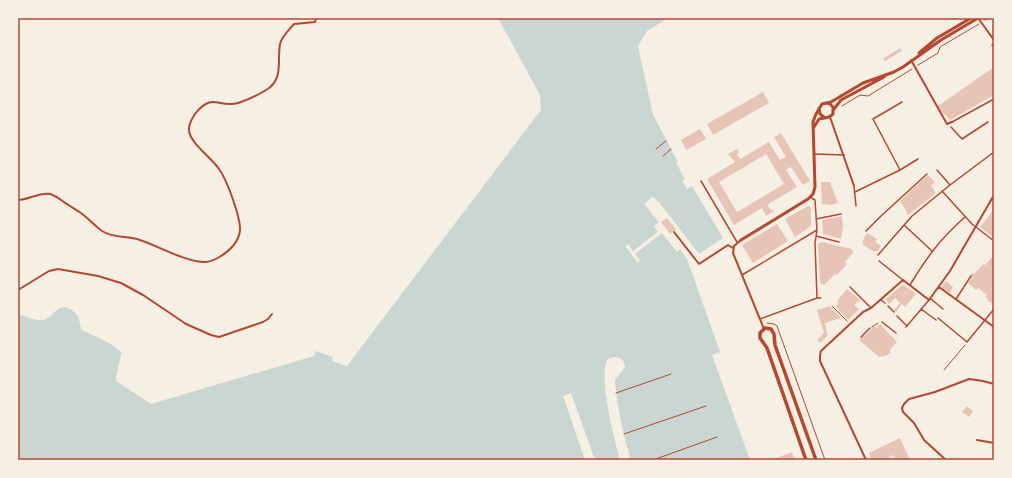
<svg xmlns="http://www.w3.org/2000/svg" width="1012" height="478" viewBox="0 0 1012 478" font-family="Poppins,sans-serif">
  <rect width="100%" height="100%" fill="#f6efe4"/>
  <path fill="#c9d6d2" d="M498,18H668L647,31L638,46L653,115L678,162L676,163L685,179L682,181L687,189L692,186L723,238L699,254L659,202H658L654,197H652L645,203V205L659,222L654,226L658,232L633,251L628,244L625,246L638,263L640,260L635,254L662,233L677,252L680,249L687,259L720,352L712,355L750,460H631C623,434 617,407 615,380L625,367C624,357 616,355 608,359C597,375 615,441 620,460H595L571,393L563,396L585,460H18V314C25,316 35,321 43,320C53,319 58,299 73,311C74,312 76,313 77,315C80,319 79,325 82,330L111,344L121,352C121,362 116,371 116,381L151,404L314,356L316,351L333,357L332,361L347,366L541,110L540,95Z"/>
  <path fill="#e6c5b7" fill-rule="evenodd" d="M900,48L902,51L885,61L883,59Z
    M994,67V95L950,120L941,111L938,106Z
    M763,92L769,103L713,135L707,124Z
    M700,129L706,139L686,150L681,140Z
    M781,133L810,181L803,185L791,167L786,170L797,187L767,205L771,210L773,209L774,211L766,216L762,208L734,225L707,179L735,162L728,154L737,149L739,152L737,154L740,159L769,142L780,160L786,157L774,137ZM766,154L784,184L737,212L719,182Z
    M928,175L935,182L931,186L936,193L908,215L906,213L907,212L900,201Z
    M821,182H830L838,203L831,205L822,204Z
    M808,206L811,207V226L795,237L785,219Z
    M994,209V238L980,227Z
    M842,216L843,227L841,239L823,234L822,220Z
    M667,218L676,229L670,234L661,222Z
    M777,224L788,241L753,263L742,245Z
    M867,233L877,239L875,242L881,246L878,251H873L863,245V240Z
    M821,242L852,249L853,253L845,262L847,264L837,275L835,274L824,285L821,284L820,281L818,244Z
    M994,255V305L987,300L988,299L985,297L987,295L978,288L976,290L968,283L972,277L970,276L972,273L974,274L983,264L985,265Z
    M946,281L953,287L950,293L941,287Z
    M902,285H904L916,294L905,307L902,304L896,312L894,310L900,303L895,298L889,304L886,299Z
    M847,289L860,300L854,305L859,309L848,320L836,307L839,302L837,301Z
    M830,306L841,318L825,323L827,332H826L828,335L820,343L817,340L824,333L817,310Z
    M880,324L897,342L889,351L891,352L886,356L879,357L859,340L864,335L865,336L874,326L876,328Z
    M967,406L973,411L969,417L962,412Z
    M900,438L910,460H896L893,455L886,459V460H872L869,453Z
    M792,452L795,460H774V459Z"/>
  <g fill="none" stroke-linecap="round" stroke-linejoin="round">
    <path stroke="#b5482f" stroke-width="1" d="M985,20L989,18
      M918,65L938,53L940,47L979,24
      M842,106L860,95L868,96L912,69
      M656,149L666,141
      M663,156L671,149
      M832,306L847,321
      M767,323L774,324L777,326L825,460
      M872,327L878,323
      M944,370L965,345
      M616,393L671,374
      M624,434L706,406
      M653,460L717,437"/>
    <path stroke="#b5482f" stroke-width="1.5" d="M994,43L992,45L994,47
      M952,122L994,99
      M951,127L962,139L988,122
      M814,154L844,155
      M900,170L873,119L902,102
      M937,170L950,185
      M701,181L737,242
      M854,186L856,206
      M942,191L972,224L994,241
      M855,192L900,170L918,159
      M810,197L815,200L817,230L815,243L817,298
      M816,219L841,214
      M904,225L932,251
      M866,231L881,216L927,174
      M816,236L839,242
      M878,255L912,216L950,185L994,152
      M879,261L903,280
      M742,275L817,230
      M910,285C927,257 940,239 965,217
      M850,287L871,308
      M931,299L943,309
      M956,299L971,276
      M881,300L885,303
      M888,306L894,312
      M921,309L936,320
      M897,316L907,326
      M938,318L967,342L994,309
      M760,319L817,298H821
      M882,322L896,333
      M906,327L929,300
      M861,337L870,328"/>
    <path stroke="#b5482f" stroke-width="2" d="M978,18L994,40
      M911,60L947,124L952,122
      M830,117L854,186
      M18,200C29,200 39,192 50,194C54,195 58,198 61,200C68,205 75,209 81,213C89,219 95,226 102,231C113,238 125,236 137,239C157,245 183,261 203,262C212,263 226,254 232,247C236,243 239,237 240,231C241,218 227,180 219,169C211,157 191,144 189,131C188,124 192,119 195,114C212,92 218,108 238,103C247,100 258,95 266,90C284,80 277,60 280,44C282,36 289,30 294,24L315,22L316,18
      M674,232L699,264L728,245L733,248
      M741,240L734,246L733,253L764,329
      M939,287L994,327
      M18,290L49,271L58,269L98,276L121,283L143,295L186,324L211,335L219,337L263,322L268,319L272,314
      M977,440L994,443
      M866,460L820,361V355L821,351L863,312L871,308L903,280L929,300L950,271L994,195
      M946,460L924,440L914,423L903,412L902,408L904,404L909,399L935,392L969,379L983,381L994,384"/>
    <path stroke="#b5482f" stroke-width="3" d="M919,53L937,38L971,18
      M892,73L903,67L941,40L978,18
      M819,108L820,114L825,118
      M834,109L841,100L884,77
      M814,127L819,119L829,117L833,114V107L830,104L827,103
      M741,240L808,199L813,194L815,187L813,122L816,114L822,104L831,102L863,83L894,72"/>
    <path stroke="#b5482f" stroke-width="3.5" d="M806,460L767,348L760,338V333L765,328L771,329L774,334L775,345L816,460"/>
  </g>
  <rect width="1012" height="478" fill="none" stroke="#f6efe4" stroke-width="38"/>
  <rect x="19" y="19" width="974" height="440" fill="none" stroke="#b5482f" stroke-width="1.5"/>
</svg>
